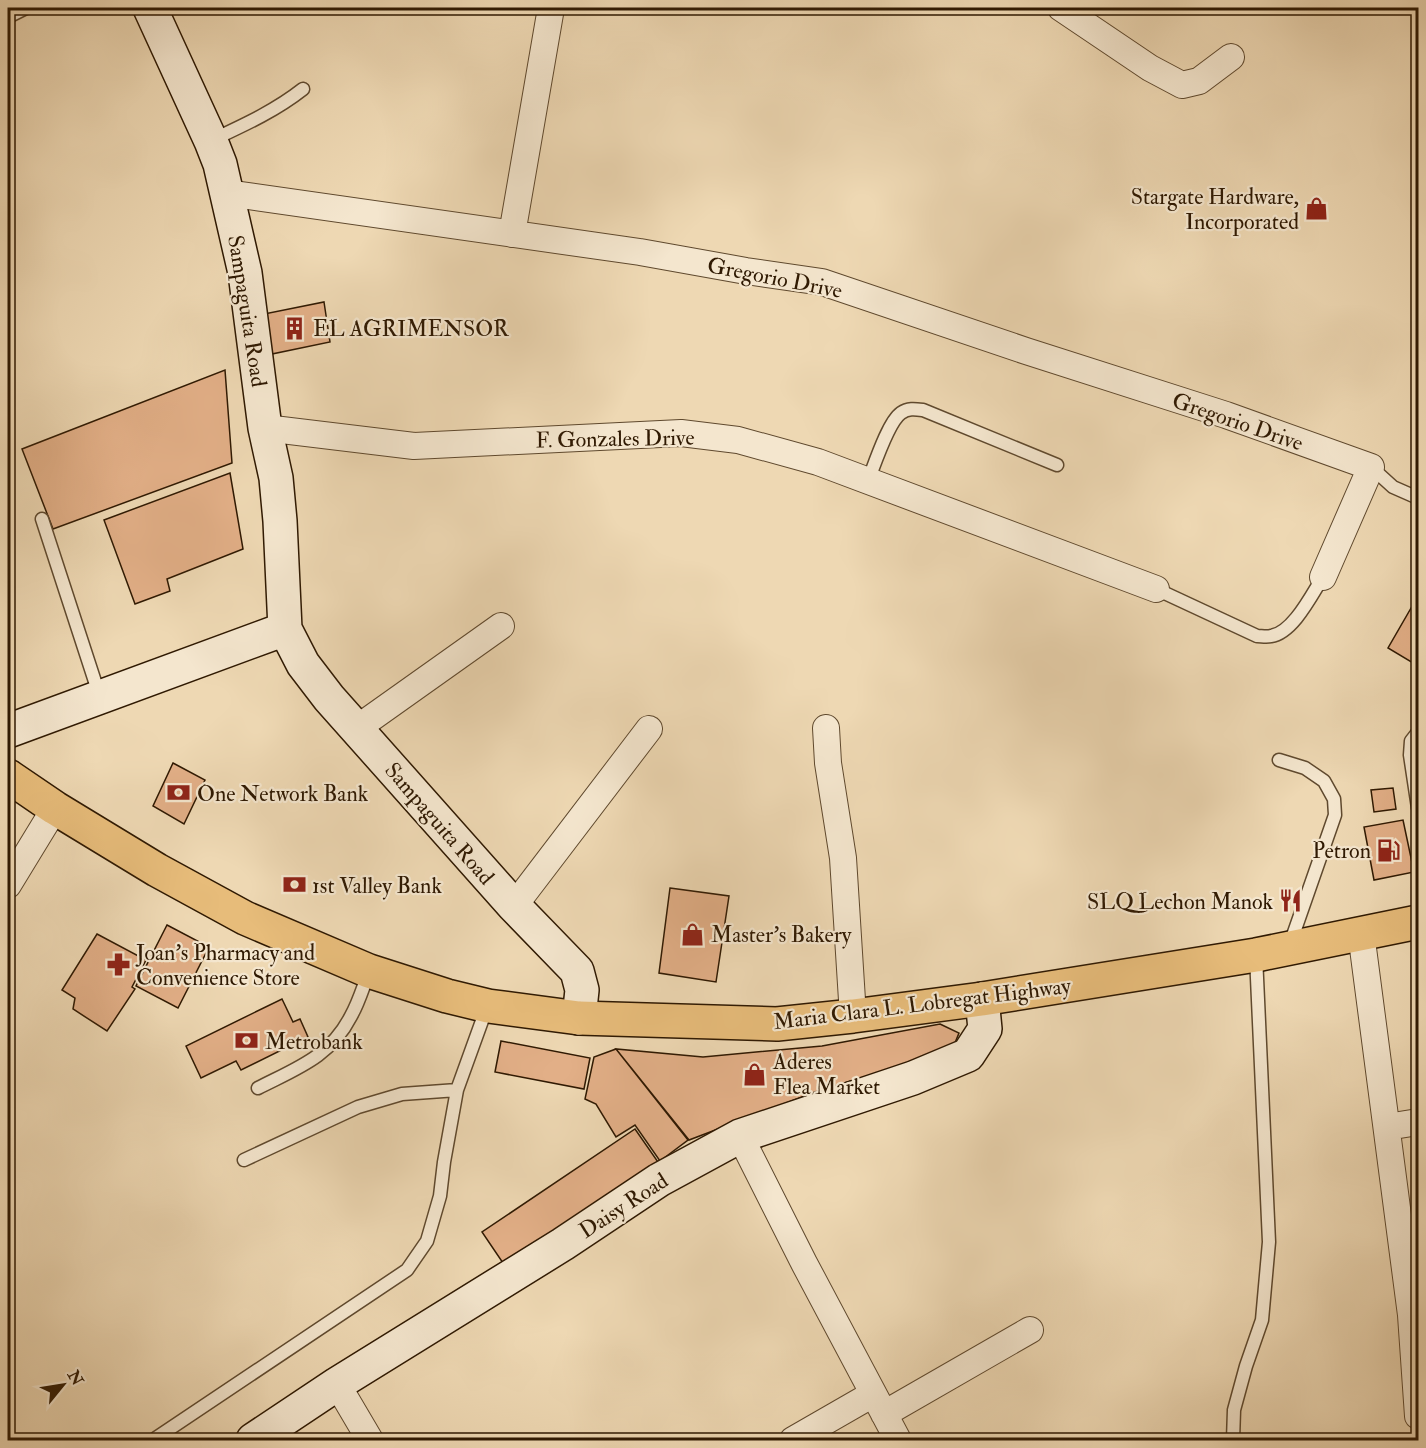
<svg xmlns="http://www.w3.org/2000/svg" width="1426" height="1448" viewBox="0 0 1426 1448" font-family="'IM FELL Double Pica',serif">
  <rect width="100%" height="100%" fill="#eed8b3"/>
  <filter id="stains"><feTurbulence type="fractalNoise" baseFrequency=".00333" numOctaves="4"/><feColorMatrix values="0 0 0 0 .2 0 0 0 0 .09 0 0 0 0 .02 0 0 0 .5 -.17"/></filter>
  <radialGradient id="worn" r=".72"><stop offset=".6" stop-color="#630" stop-opacity="0"/><stop offset="1" stop-color="#630" stop-opacity=".3"/></radialGradient>
  <path fill="#e2af87" stroke="#2f1902" stroke-width="1.5" d="M324,302L330,342L267,355L259,315Z
    M225,370L232,463L53,529L22,449Z
    M230,473L243,549L167,579L170,591L135,604L104,520Z
    M1418,596V666L1388,648Z
    M173,763L205,780L184,824L153,806Z
    M1393,788L1396,809L1374,812L1371,790Z
    M1403,820L1414,872L1374,880L1364,827Z
    M670,888L729,896L716,982L659,973Z
    M167,925L209,947L178,1008L136,986Z
    M97,934L146,960L132,987L135,989L107,1031L73,1009L75,998L62,990Z
    M282,999L293,1022L300,1019L308,1037L241,1070L236,1061L201,1078L186,1046Z
    M940,1024L959,1033L952,1050L815,1092L689,1140L616,1049L703,1057L822,1046Z
    M501,1041L590,1058L584,1089L495,1072Z
    M616,1049L688,1140L660,1161L635,1125L616,1137L596,1104L585,1099L594,1057Z
    M635,1129L658,1162L505,1266L482,1232Z"/>
  <g fill="none" stroke-linecap="round" stroke-linejoin="round">
    <defs>
      <path id="lane" d="M8,17L26,8
        M212,140C244,125 275,111 303,89
        M1371,467L1393,487L1418,498
        M868,481C874,466 888,422 901,413C908,408 915,409 923,410L1057,465
        M42,519L100,697
        M1156,589L1257,636C1261,636 1267,637 1271,636C1293,633 1312,594 1323,577
        M1418,732L1411,741L1410,755L1418,808
        M1279,760L1305,768L1324,781L1334,799L1335,815L1290,944
        M258,1088C297,1068 330,1057 351,1016C359,1002 363,987 369,972
        M244,1160L358,1107L402,1094L457,1090
        M153,1440L407,1270L427,1241L440,1196L444,1162L457,1090L487,1007
        M1233,1440L1234,1410L1246,1366L1262,1320L1269,1242L1256,956"/>
      <path id="street" d="M1061,8L1150,68L1182,85L1199,81L1231,57
        M227,193L640,252L746,271L822,282L1026,351L1226,415L1371,467L1323,577
        M512,234L551,8
        M265,428L414,446L681,433L738,440L818,462L1156,589
        M826,728L828,763L843,858L853,1016
        M356,729L501,626
        M8,885L55,808
        M514,906L649,729
        M1361,933L1411,1315L1418,1416
        M1387,1127L1418,1122
        M740,1136L804,1263L898,1440
        M337,1384L370,1440
        M884,1414L1030,1330
        M793,1440L873,1394"/>
      <path id="secondary" d="M150,8L211,141L220,164L245,273L265,428L276,478L280,521L285,629L303,664L329,698L514,906L577,971L582,990L579,1018
        M8,731L285,629
        M253,1440L337,1384L563,1244L659,1180L740,1136L913,1078L968,1055L985,1029L982,999"/>
      <path id="highway" d="M8,776L55,808L157,870L245,918L369,971L447,996L488,1006L579,1018L777,1024L853,1016L982,999L1256,955L1418,922"/>
    </defs>
    <use href="#lane" stroke="#5f492e" stroke-width="15"/>
    <use href="#street" stroke="#5f492e" stroke-width="28"/>
    <use href="#secondary" stroke="#2f1902" stroke-width="36"/>
    <use href="#highway" stroke="#2f1902" stroke-width="36"/>
    <use href="#lane" stroke="#f4e6ce" stroke-width="12"/>
    <use href="#street" stroke="#f4e6ce" stroke-width="26"/>
    <use href="#secondary" stroke="#f4e6ce" stroke-width="33"/>
    <use href="#highway" stroke="#e7bc7a" stroke-width="33"/>
  </g>
  <defs>
    <symbol id="shop-bare" viewBox="-9 -9 18 18"><path d="M-5-2.5h2.3a2.7 3.5 0 0 1 5.4 0H5L5.5 6h-11ZM-1.5-2.5h3a1.5 2.3 0 0 0-3 0Z" fill="#8f2418" stroke="#f4e6ce" stroke-width="2.5" paint-order="stroke"/></symbol>
    <symbol id="building-bare" viewBox="-9 -9 18 18"><path d="M-4-6H4V6H1V3H-1V6H-4ZM-2.5-4.3h1.7v1.8h-1.7ZM.8-4.3h1.7v1.8H.8ZM-2.5-1h1.7V.8h-1.7ZM.8-1h1.7V.8H.8Z" fill="#8f2418" stroke="#f4e6ce" stroke-width="2.5" paint-order="stroke"/></symbol>
    <symbol id="bank-bare" viewBox="-9 -9 18 18"><path d="M-6-4H6V4H-6ZM0-2.3a2.3 2.3 0 1 0 0 4.6a2.3 2.3 0 1 0 0-4.6Z" fill="#8f2418" stroke="#f4e6ce" stroke-width="2.5" paint-order="stroke"/></symbol>
    <symbol id="fuel-bare" viewBox="-9 -9 18 18"><path d="M-5.5-6h7V0h2V4h1.3V-2.5L3-4.5l.8-.8L6-3V5H2.5V1h-1V6h-7ZM-4.2-4.7v3.2H.2V-4.7Z" fill="#8f2418" stroke="#f4e6ce" stroke-width="2.5" paint-order="stroke"/></symbol>
    <symbol id="restaurant-bare" viewBox="-9 -9 18 18"><path d="M-5-6h1v4h1v-4h1v4h1v-4h1v5L-1.5 .5V6h-2V.5L-5-1ZM5-6V6H3V1.5H1.5Q1.5-4 5-6Z" fill="#8f2418" stroke="#f4e6ce" stroke-width="2.5" paint-order="stroke"/></symbol>
    <symbol id="pharmacy-bare" viewBox="-9 -9 18 18"><path d="M-2-6h4v4h4v4h-4v4h-4v-4h-4v-4h4Z" fill="#8f2418" stroke="#f4e6ce" stroke-width="2.5" paint-order="stroke"/></symbol>
  </defs>
  <g fill-rule="evenodd">
    <use href="#shop-bare" x="1300" y="192" width="33" height="33"/>
    <use href="#building-bare" x="278" y="312" width="33" height="33"/>
    <use href="#bank-bare" x="162" y="776" width="33" height="33"/>
    <use href="#fuel-bare" x="1372" y="834" width="33" height="33"/>
    <use href="#bank-bare" x="278" y="868" width="33" height="33"/>
    <use href="#restaurant-bare" x="1274" y="884" width="33" height="33"/>
    <use href="#shop-bare" x="676" y="918" width="33" height="33"/>
    <use href="#pharmacy-bare" x="102" y="948" width="33" height="33"/>
    <use href="#bank-bare" x="230" y="1024" width="33" height="33"/>
    <use href="#shop-bare" x="738" y="1058" width="33" height="33"/>
  </g>
  <g text-anchor="middle" stroke-width="4.5" stroke-linejoin="round" paint-order="stroke">
    <g font-size="22" fill="#2f1902" stroke="#f4e6ce" text-anchor="start">
      <text x="1299" y="204" text-anchor="end">Stargate Hardware,<tspan x="1299" dy="25">Incorporated</tspan></text>
      <text x="313" y="336">EL AGRIMENSOR</text>
      <text x="197" y="801">One Network Bank</text>
      <text x="1371" y="858" text-anchor="end">Petron</text>
      <text x="312" y="893">1st Valley Bank</text>
      <text x="1273" y="909" text-anchor="end">SLQ Lechon Manok</text>
      <text x="711" y="942">Master's Bakery</text>
      <text x="136" y="960">Joan's Pharmacy and<tspan x="136" dy="25">Convenience Store</tspan></text>
      <text x="265" y="1049">Metrobank</text>
      <text x="773" y="1069">Aderes<tspan x="773" dy="25">Flea Market</tspan></text>
    </g>
    <g font-size="22" fill="#2f1902" stroke="#f4e6ce">
      <text transform="translate(775 277) rotate(11)" y="8">Gregorio Drive</text>
      <text transform="translate(248 311) rotate(81)" y="8">Sampaguita Road</text>
      <text transform="translate(1238 421) rotate(19)" y="8">Gregorio Drive</text>
      <text transform="translate(615 438) rotate(-1)" y="8">F. Gonzales Drive</text>
      <text transform="translate(440 823) rotate(49)" y="8">Sampaguita Road</text>
      <text transform="translate(922 1003) rotate(-7)" y="8">Maria Clara L. Lobregat Highway</text>
      <text transform="translate(623 1205) rotate(-33)" y="8">Daisy Road</text>
    </g>
  </g>
  <rect width="1426" height="1448" fill="none" stroke="#eed8b3" stroke-width="30"/>
  <rect x="9" y="9" width="1408" height="1430" fill="none" stroke="#2f1902" stroke-width="3"/>
  <rect x="15" y="15" width="1396" height="1418" fill="none" stroke="#2f1902" stroke-width="1.5"/>
  <g transform="translate(63 1385) rotate(60)" stroke="#f4e6ce" stroke-width="4.5" paint-order="stroke">
  <path d="M0-4.5L10 22L0 15L-10 22Z" fill="#2f1902"/>
  <text y="-9" font-size="16" font-weight="bold" text-anchor="middle" fill="#2f1902">N</text>
  </g>
  <rect width="100%" height="100%" filter="url(#stains)"/>
  <rect width="100%" height="100%" fill="url(#worn)"/>
</svg>
